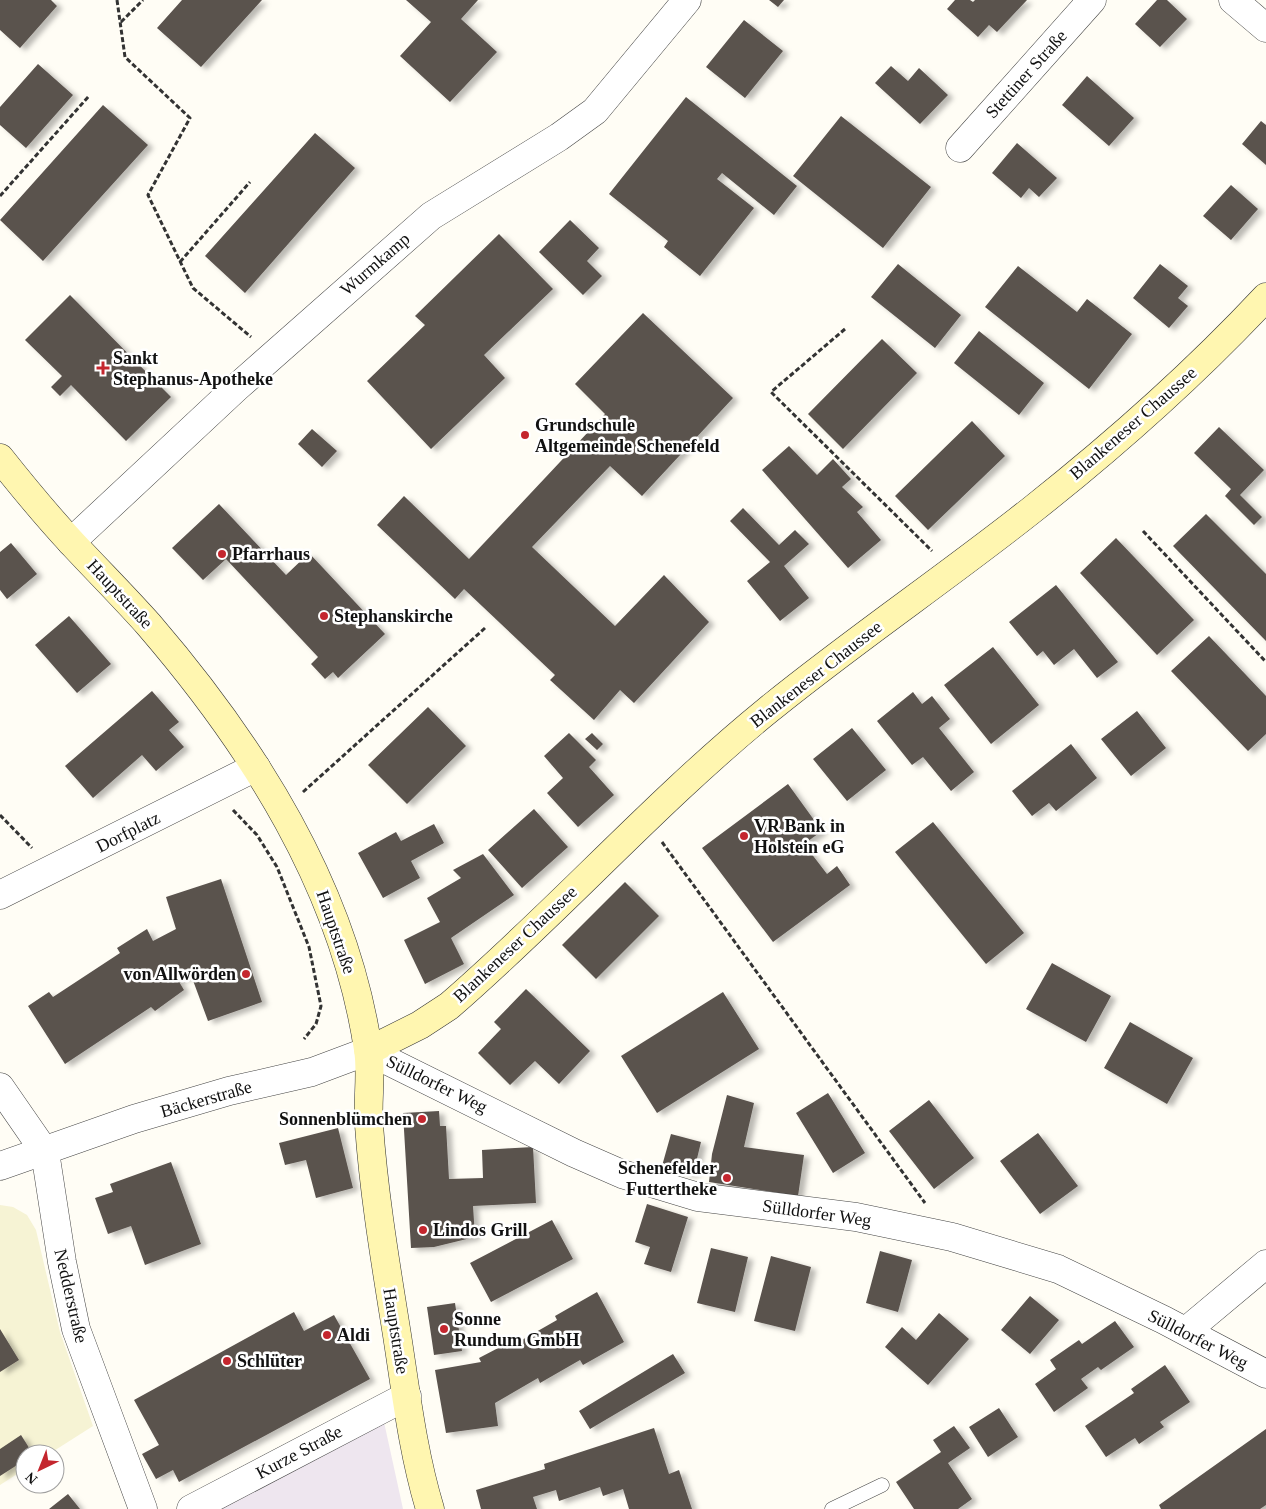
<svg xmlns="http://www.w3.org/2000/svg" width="1266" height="1509" viewBox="0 0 1266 1509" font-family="'Times New Roman',serif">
  <defs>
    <filter id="shadow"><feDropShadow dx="5.5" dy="3" stdDeviation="2.5" flood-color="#0004"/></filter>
  </defs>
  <rect width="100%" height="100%" fill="#fffdf5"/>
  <path fill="#eee6ef" d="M384,1422L403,1509H218Z"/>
  <path fill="#f6f3d4" d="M0,1205L13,1207L27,1215L36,1230L60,1332L93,1426L49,1454H25V1469L0,1485Z"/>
  <path fill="#5a524d" filter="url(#shadow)" d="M0,0H51L57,6L20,48L0,30Z
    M182,0H262L201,67L157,28Z
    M406,0H478L461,19L497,52L450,102L400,56L431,22Z
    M769,0H784L778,7Z
    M955,0H970L973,2L975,0H1027L997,32L989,25L978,37L947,9Z
    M1157,0H1167L1187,19L1160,47L1135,24Z
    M744,20L783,51L745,98L706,67Z
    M38,64L73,95L26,148L0,125V107Z
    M891,66L908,81L919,68L948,95L920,124L875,83Z
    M1087,76L1134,118L1109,146L1062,105Z
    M686,97L797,186L774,215L722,173L717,179L754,208L700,276L664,247L668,241L609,194Z
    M103,105L148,145L43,261L0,220Z
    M841,116L931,187L883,248L793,176Z
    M1261,121L1266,125V165L1242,144Z
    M315,133L355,168L245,293L205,256Z
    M1017,143L1057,178L1039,197L1029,188L1021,198L992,173Z
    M1231,185L1258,209L1231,240L1203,216Z
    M570,220L599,248L587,261L602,276L583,295L539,252Z
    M499,234L553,289L484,355L505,378L431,449L367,381L425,325L415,316Z
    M898,264L961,315L935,348L871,297Z
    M1160,264L1188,286L1178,298L1188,306L1169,328L1133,298Z
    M1018,266L1077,312L1087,299L1132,334L1089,389L985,307Z
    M70,295L171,397L126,441L71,385L60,396L51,387L62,376L25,340Z
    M643,313L733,398L642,496L610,466L532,547L615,626L664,575L709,622L634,703L620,690L594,720L550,680L555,675L464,589L455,599L377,525L404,496L469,559L605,414L575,384Z
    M979,331L1044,383L1019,415L954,363Z
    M882,339L917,373L843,449L808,414Z
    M972,421L1005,456L928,530L895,496Z
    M1219,427L1264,470L1240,495L1262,517L1254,525L1225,496L1231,489L1194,453Z
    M312,429L337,451L322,467L298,444Z
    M789,446L817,475L833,459L851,479L842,487L863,507L857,512L881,540L848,568L762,470Z
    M219,504L286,575L309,553L385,634L338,678L333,672L325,679L311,664L318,657L226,559L203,580L172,548Z
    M743,508L779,545L795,530L809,544L784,566L809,598L780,621L747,581L770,562L730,521Z
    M1206,514L1266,574V641L1173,546Z
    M1116,538L1194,620L1157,655L1080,573Z
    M11,543L37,574L7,599L0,590V552Z
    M1056,585L1118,662L1097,678L1074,649L1054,665L1043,651L1037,656L1009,622Z
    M69,616L111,664L77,693L35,645Z
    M1209,636L1266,696V734L1248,751L1171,671Z
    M993,647L1039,705L991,744L944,685Z
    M152,691L179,722L169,730L184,747L156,771L142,755L93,798L65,766Z
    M913,692L922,704L932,696L950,719L939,728L974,772L951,791L923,757L912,765L877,721Z
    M428,707L466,746L407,804L368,765Z
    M1137,711L1166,748L1131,776L1101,739Z
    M852,728L886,770L847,801L813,759Z
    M569,733L596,760L589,767L614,795L578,827L547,793L563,778L544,756Z
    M592,733L603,744L597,750L585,739Z
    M1071,744L1097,778L1056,811L1049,803L1032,816L1012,791Z
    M788,784L822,831L804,844L827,874L837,866L850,885L773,942L702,848Z
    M534,809L568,847L522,888L488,850Z
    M933,822L1024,933L986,964L895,852Z
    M434,824L444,843L411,861L420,878L383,898L358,853L396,832L401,841Z
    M483,854L514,895L451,938L464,964L425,984L404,940L440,922L427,898L461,878L453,870Z
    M221,879L262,1002L208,1021L191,975L178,980L184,990L155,1011L151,1007L65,1064L28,1006L49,992L53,997L120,953L117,948L147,929L153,941L176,929L166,897Z
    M625,882L659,916L596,979L562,945Z
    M1052,963L1111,996L1086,1042L1026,1009Z
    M526,989L590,1051L559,1084L535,1061L510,1085L478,1053L501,1029L494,1022Z
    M723,992L759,1049L657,1113L621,1056Z
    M1130,1022L1193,1058L1167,1104L1104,1068Z
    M828,1093L865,1153L833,1173L796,1113Z
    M727,1095L754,1103L744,1147L804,1155L798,1196L709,1182L712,1154Z
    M929,1100L974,1158L934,1189L889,1131Z
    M439,1111L440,1126H446L449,1179L483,1178L482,1150L533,1147L536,1203L473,1206L475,1237L434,1247L411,1248L403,1113Z
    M338,1128L353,1188L316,1198L306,1160L285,1165L279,1143Z
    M1038,1133L1078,1186L1040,1214L1000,1161Z
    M671,1134L701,1142L693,1175L662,1166Z
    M171,1162L201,1244L145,1265L131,1226L108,1234L95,1198L113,1192L110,1184Z
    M647,1204L688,1217L671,1272L644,1264L650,1247L635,1242Z
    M552,1220L573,1259L491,1302L470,1263Z
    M711,1248L748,1257L735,1312L697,1303Z
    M880,1251L912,1260L898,1312L866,1303Z
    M771,1256L811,1267L795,1331L754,1321Z
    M597,1292L624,1342L583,1365L580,1360L540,1383L538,1378L495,1403L498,1426L446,1433L435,1370L481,1362L479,1358L519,1337L522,1340L557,1320L555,1316Z
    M1030,1296L1059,1320L1030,1354L1001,1330Z
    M455,1303L462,1351L434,1355L427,1307Z
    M294,1312L304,1331L334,1315L370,1379L179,1482L173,1470L156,1479L142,1454L159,1445L134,1400Z
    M939,1313L969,1339L928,1385L885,1347L902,1327L916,1340Z
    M1115,1321L1134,1347L1101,1370L1098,1367L1081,1379L1088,1388L1054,1412L1035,1384L1056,1369L1050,1360L1079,1340L1082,1344Z
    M0,1329L19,1360L0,1372Z
    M673,1354L685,1373L590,1429L579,1411Z
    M1165,1365L1190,1402L1160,1422L1164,1427L1139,1444L1135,1438L1106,1457L1085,1426L1134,1393L1131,1389Z
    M999,1408L1018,1437L988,1457L969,1427Z
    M954,1426L970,1448L948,1463L972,1499L958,1509H914L896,1482L941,1452L933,1440Z
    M654,1428L669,1474L679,1470L692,1509H629L623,1489L603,1496L600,1487L559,1501L556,1490L533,1497L537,1509H481L476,1490L545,1469L544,1464Z
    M1266,1429V1505L1260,1509H1161L1159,1505Z
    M21,1435L33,1454H25V1460L0,1476V1449Z
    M68,1494L80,1509H49Z"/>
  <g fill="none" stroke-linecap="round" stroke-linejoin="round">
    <defs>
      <path id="lane" d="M832,1509L882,1485"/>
      <path id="street" d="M1233,0L1266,28
        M960,148L1092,0
        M71,542L236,388L431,216L559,137L595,111L687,0
        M0,895L256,767
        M0,1087L45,1152L62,1262L76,1329L143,1509
        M0,1166L134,1119L229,1091L312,1072L368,1051L574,1153L622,1174L698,1197L856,1217L952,1237L1058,1269L1164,1320L1266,1374
        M1186,1331L1266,1264
        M191,1509L407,1396"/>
      <path id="secondary" d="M0,458C23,487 47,516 72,543C98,571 124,597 149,625C253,746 344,888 368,1049C372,1074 367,1100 369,1125C374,1196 386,1266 397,1335C406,1393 413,1453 430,1509
        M368,1051L420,1025L449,1006C559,911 655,802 768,710C854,640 946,578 1033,509C1115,444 1194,374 1266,297"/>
    </defs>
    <use href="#lane" stroke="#444" stroke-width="15"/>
    <use href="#street" stroke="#444" stroke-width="29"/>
    <use href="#secondary" stroke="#333" stroke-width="29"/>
    <path stroke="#333" stroke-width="3" stroke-dasharray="5 2.5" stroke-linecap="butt" d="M117,0L125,57L190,118L148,195L193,288L251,337
      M121,22L143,0
      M0,196L89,96
      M180,262L250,182
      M845,329L771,392L932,551
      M1143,531L1266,662
      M303,792L485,628
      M233,810L257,835L277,867L309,947L321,1006L316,1024L304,1039
      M0,815L32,848
      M662,842L925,1203"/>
    <use href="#lane" stroke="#fff" stroke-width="14"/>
    <use href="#street" stroke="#fff" stroke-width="28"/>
    <use href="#secondary" stroke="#fff6b0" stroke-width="28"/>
  </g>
  <g fill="#c4262e" stroke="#fff" stroke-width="2">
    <path d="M100.5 360.5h5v5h5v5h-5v5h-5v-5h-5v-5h5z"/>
    <circle cx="525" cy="435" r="5"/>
    <circle cx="222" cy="554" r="5"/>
    <circle cx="324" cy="616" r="5"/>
    <circle cx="744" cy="836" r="5"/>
    <circle cx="246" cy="974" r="5"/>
    <circle cx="422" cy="1119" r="5"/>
    <circle cx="727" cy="1178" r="5"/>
    <circle cx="423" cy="1230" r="5"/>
    <circle cx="444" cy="1329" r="5"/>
    <circle cx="327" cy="1335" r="5"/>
    <circle cx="227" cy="1361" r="5"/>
  </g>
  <g text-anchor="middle" stroke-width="5" stroke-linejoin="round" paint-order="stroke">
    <g font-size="18" fill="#111" stroke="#fff">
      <text transform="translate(1026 74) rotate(-48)" y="6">Stettiner Straße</text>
      <text transform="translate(375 264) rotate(-41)" y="6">Wurmkamp</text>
      <text transform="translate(1133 423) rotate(-41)" y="6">Blankeneser Chaussee</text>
      <text transform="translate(120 594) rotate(47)" y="6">Hauptstraße</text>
      <text transform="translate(816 674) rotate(-38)" y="6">Blankeneser Chaussee</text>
      <text transform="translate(128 832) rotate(-27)" y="6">Dorfplatz</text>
      <text transform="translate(336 932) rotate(71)" y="6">Hauptstraße</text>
      <text transform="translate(515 944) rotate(-43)" y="6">Blankeneser Chaussee</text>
      <text transform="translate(437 1084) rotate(26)" y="6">Sülldorfer Weg</text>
      <text transform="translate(206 1099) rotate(-16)" y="6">Bäckerstraße</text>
      <text transform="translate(817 1213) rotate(8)" y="6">Sülldorfer Weg</text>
      <text transform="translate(71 1296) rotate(77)" y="6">Nedderstraße</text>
      <text transform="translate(396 1331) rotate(81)" y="6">Hauptstraße</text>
      <text transform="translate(1198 1339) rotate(27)" y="6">Sülldorfer Weg</text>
      <text transform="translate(299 1452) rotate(-28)" y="6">Kurze Straße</text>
    </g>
    <g font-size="18" font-weight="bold" fill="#111" stroke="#fff" text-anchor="start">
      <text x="113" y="364">Sankt<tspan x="113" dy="21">Stephanus-Apotheke</tspan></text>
      <text x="535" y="431">Grundschule<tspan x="535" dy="21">Altgemeinde Schenefeld</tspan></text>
      <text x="232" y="560">Pfarrhaus</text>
      <text x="334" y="622">Stephanskirche</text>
      <text x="754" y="832">VR Bank in<tspan x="754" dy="21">Holstein eG</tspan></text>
      <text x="236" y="980" text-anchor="end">von Allwörden</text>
      <text x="412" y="1125" text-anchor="end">Sonnenblümchen</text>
      <text x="717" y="1174" text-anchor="end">Schenefelder<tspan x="717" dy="21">Futtertheke</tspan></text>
      <text x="433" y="1236">Lindos Grill</text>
      <text x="454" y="1325">Sonne<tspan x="454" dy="21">Rundum GmbH</tspan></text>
      <text x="337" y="1341">Aldi</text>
      <text x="237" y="1367">Schlüter</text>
    </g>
  </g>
  <g transform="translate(40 1469) rotate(223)"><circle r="24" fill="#ffffff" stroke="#a0a0a0"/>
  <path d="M0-4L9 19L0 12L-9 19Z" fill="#c4262e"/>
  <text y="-8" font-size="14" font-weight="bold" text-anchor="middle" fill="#111111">N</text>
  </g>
</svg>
